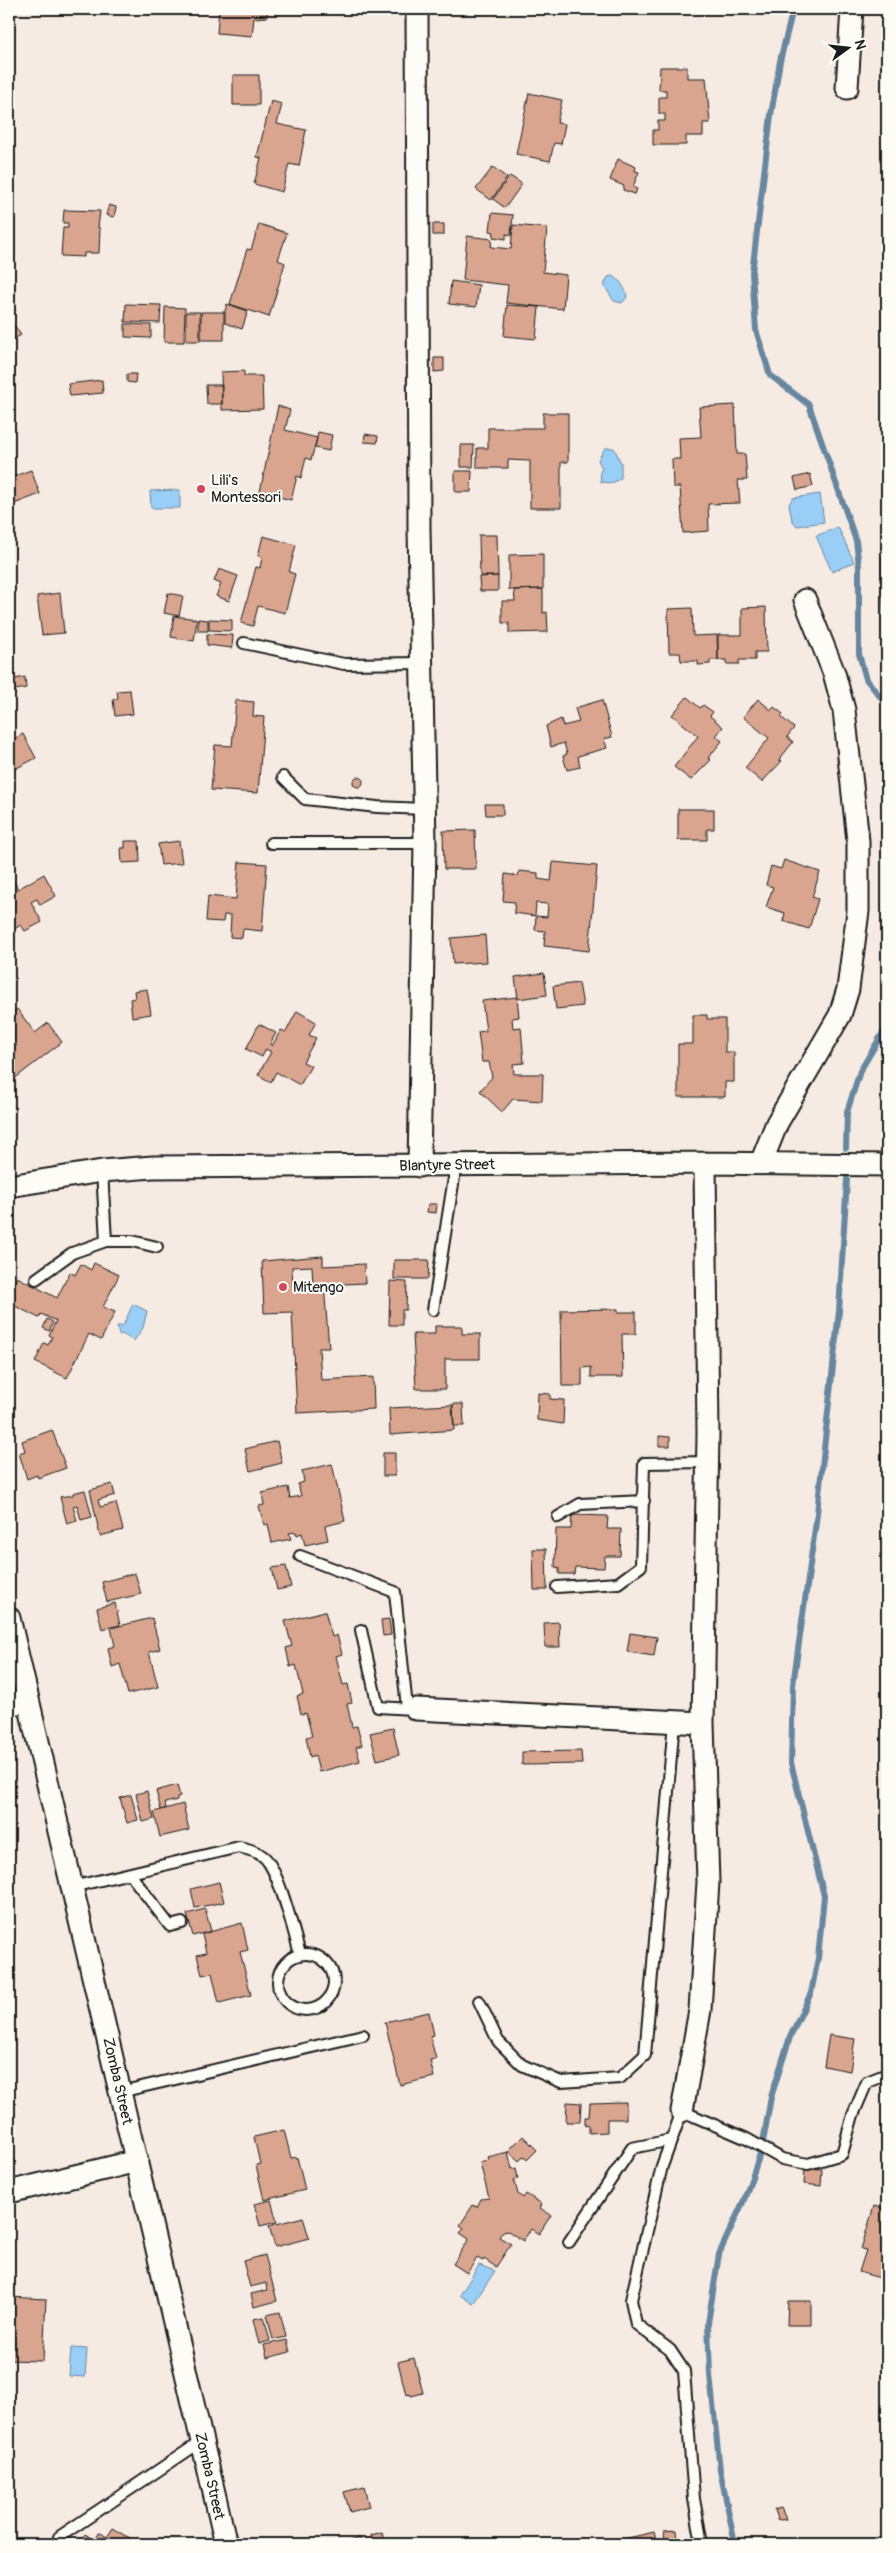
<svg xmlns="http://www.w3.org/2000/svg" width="896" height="2553" viewBox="0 0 896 2553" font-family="Pangolin,sans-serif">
  <rect width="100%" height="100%" fill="#f6ebe2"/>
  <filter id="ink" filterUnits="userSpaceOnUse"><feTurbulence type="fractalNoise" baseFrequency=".02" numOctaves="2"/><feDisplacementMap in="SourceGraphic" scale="10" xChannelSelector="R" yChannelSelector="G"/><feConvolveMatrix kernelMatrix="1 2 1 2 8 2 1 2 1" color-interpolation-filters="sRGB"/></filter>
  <g filter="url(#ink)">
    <path fill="#99cff7" stroke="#67879f" d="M612,276C620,279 626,289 627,297L622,303L614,301L604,285L608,277Z
      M605,448H614L621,463V478L612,483L601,482L600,472L602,468L598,460Z
      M180,490V508H151L150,491Z
      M820,494L824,522L797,526L792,520L789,504L793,498Z
      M838,527L854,562L832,572L816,536Z
      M133,1304L147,1311L143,1328L134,1341L122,1334L119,1335L117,1326H123Z
      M479,2265L495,2271L473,2304L460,2295Z
      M71,2348L87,2349L85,2377L69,2376Z"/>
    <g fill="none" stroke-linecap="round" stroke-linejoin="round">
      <path stroke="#67879f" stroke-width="6" d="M793,9L780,61L771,115L752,273L756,330L770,375L809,405L856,541L859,566V654L866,679L887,705
        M846,1148L847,1112L860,1071L887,1026
        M735,2544L720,2470L710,2375L708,2323L719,2254L744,2200L762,2148L771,2097L790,2037L811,1993L818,1958L824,1896L791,1763L793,1685L816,1522L839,1311L847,1179"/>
    </g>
    <path fill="#d9a58e" stroke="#1c1c1c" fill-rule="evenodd" d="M219,9H268L267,17L254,18L252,36L217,33Z
      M660,67H687V78H706L710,123H703V136H686V145H653V130H658V121H665V114H659V97H666V90H659Z
      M233,75H259V105H233Z
      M529,93L562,100L557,123L565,124L561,144L554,143L550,161L516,154Z
      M271,101L282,104L277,124L306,130L299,166L289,164L282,192L254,184L261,158L257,157Z
      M618,159L636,167L635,171L639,172L633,187L637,189L635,194L623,190L624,186L610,180Z
      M493,167L507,178L491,200L476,189Z
      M510,176L522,184L505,208L493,199Z
      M109,205L116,207L114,217L106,215Z
      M64,210L100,211L98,228H100L99,253H84V257L61,256L63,228H68V223H63Z
      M492,213L513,215L511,235L506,234V239L493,237L494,232L490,231Z
      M259,224L287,233L278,260L285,263L269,317L230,304L247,249L251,250Z
      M433,224H444V235H433Z
      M513,225L547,228L543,272L566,275L563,309L506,303L508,285L463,280L467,236L492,239L491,247L511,249Z
      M451,281L479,285L476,307L449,304Z
      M126,304L161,305L160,323L125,322Z
      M227,304L248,311L242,329L225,323V311Z
      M507,305L539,307L536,339L504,336Z
      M165,307L185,308L184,342H164Z
      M186,312H200V341H186Z
      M201,312H224V340H201Z
      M12,322L21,335L9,342V324Z
      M125,324L151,325V338L125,337Z
      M434,358H444V371L434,372Z
      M244,371V376H262L263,409L222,410L221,372Z
      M127,374H136L135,383L127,382Z
      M102,380L103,393L70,396L68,384Z
      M206,385H222V404H207Z
      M735,405L737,454H745L747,480H738L740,503L708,504L709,531L683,533L680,487H673L672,459H680L679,438L701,437L699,407Z
      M278,406L290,410L285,430L317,438L311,460L306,458L301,478L297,476L291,500L260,492Z
      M543,413H568V462H561V508H530V461L508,460V468H477V448H488V428H543Z
      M318,432L332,435L329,451L315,448Z
      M365,434L378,436L377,443L364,442Z
      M461,445H474L473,467H461Z
      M31,470L40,494L9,506V478Z
      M455,471H472L471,492H455Z
      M810,474L813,486L797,490L794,478Z
      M479,535H497L498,576H480Z
      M263,536L296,545L289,572L295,574L285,613L258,606L253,626L241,623L256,567L260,568L262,557L258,556Z
      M543,554V589L509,590V555Z
      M882,557H887V578H882Z
      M219,569L238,576L229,601L216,596L221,584L214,581Z
      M498,576V591H480L479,577Z
      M882,579H887V626H884Z
      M543,589V613L547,612L548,632L509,633V623H502V601H515L514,590Z
      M60,593L64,633L42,635L37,596Z
      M168,593L183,596L179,616L164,613Z
      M766,607L767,652H755V660H739V664H726V660H718V635H742V608Z
      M692,608L693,636L717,635L718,660H710V664L698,665V661H681L680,653H669L668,609Z
      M174,616L197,619L194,641L171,637Z
      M198,619L208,620V631H198Z
      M209,619L232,620V631L209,630Z
      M207,634L233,635L232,648L207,645Z
      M25,677L26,688L10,691L9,680Z
      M130,690L133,714L115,716L113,699H118L117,691Z
      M687,697L700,708L703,705L713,712L710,716L723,727L716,736L722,741L708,758L711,760L691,780L674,767L698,736L672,715Z
      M758,699L771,710L774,707L783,714L781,717L794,728L787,737L793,742L779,760L782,761L762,782L745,768L769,738L743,717Z
      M236,700L254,702L253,716L264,717L258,793L211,790L215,745L232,746Z
      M602,700L612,737L604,739L607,748L578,756L580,767L567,770L563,756L567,754L564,743L551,747L546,726L561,719L563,726L579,722L575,708Z
      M23,734L36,758L9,772V742Z
      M353 782a5 5 0 1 1 10 0a5 5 0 1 1-10 0Z
      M485,804H503V815H486Z
      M678,809H714V829H707V840H678Z
      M475,830L476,869H444L443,831Z
      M125,841H139L140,862L122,863L121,848H125Z
      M179,841L182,863L161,865L158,844Z
      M784,860L820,872L812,897L818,899L809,929L783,921L785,913L766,907L773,887L766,885L771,866L781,869Z
      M239,862L267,864L262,931L243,929L242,938L230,937L231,915H224L223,922L206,921L208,896L236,899Z
      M553,862L597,866L589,951L544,946L545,931L535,930L536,916L547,917L548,904L536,903L535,916L514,913L515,902L503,901L505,874L518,876L519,871L538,873V879L551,881Z
      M9,872L18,889L44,874L56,896L40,905L37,899L31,902L42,922L25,931L21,925L9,932Z
      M485,935L487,962L453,964L451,938Z
      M544,973L547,995L518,999L515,977Z
      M579,983L583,1006L556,1009L553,986Z
      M147,989L151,1014L132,1017L130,999L135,998L134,991Z
      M517,997L519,1017L512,1018L513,1028L521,1027L524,1063L513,1064L514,1074H543L542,1101L513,1099L502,1112L480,1091L492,1077L489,1062H482L478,1032L486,1031L482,1001Z
      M17,1009L35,1033L48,1023L62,1042L9,1083V1051L17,1045L9,1034V1015Z
      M297,1011L316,1022L309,1035L316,1038L303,1062L311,1066L300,1085L276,1072L271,1082L258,1075L271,1052L266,1049L262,1057L246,1049L259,1024L276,1033L270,1044L272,1046L281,1030L286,1032Z
      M693,1015H707V1019H725V1052H734V1082H725V1097H678V1044H693Z
      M428,1204H437L436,1213L427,1212Z
      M323,1256V1266L364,1264L365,1283L324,1285L329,1348H319L321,1380L373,1377L374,1409L297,1413L292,1312L264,1313L262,1261ZM312,1266L313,1287H293L292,1267Z
      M394,1260H429L428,1279H394Z
      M94,1263L119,1275L103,1307L115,1312L101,1340L89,1334L67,1378L35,1362L44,1343L48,1345L52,1337L49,1335L56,1321L41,1314L39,1318L9,1303V1294L17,1277L57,1298L70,1272L75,1275L81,1264L91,1270Z
      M390,1281L407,1282L406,1310H402V1325H389Z
      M618,1309V1312H636V1334H622L623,1377H591V1367L582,1368V1386H562L561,1310Z
      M47,1319L53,1322L49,1331L43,1328Z
      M435,1326H462V1334H480V1359H445V1389H416L413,1334H435Z
      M538,1393L550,1394V1399L564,1400L563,1424L537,1420Z
      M453,1404H463L464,1426H454Z
      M452,1405L454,1430L390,1435L389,1408Z
      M52,1430L66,1468L38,1478L37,1475L27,1479L19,1453L25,1451L22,1441Z
      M659,1436L670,1437V1446H659Z
      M277,1441L282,1463L250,1471L245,1449Z
      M383,1453H395V1476H383Z
      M332,1464L345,1521L325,1526L328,1540L305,1545L302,1533L297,1535L296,1532L289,1533L291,1539L272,1543L268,1524L264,1525L259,1506L264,1505L262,1493L288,1487L290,1498L301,1496L298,1484L304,1482L302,1471Z
      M112,1484L115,1495L98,1500L100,1507L116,1503L123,1530L100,1536L90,1490Z
      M85,1490L92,1517L81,1520L77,1505L73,1506L77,1521L67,1524L60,1497L73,1495V1493Z
      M572,1515L608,1516L607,1529H621L620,1556H605L604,1568L575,1567L574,1574H559V1568L555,1567L556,1529H571Z
      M533,1549H546L547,1590H534Z
      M286,1566L291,1587L277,1590L272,1568Z
      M135,1573L141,1594L107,1602L102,1582Z
      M115,1603L120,1625L102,1629L97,1608Z
      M325,1611L332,1637L337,1635L342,1654L336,1656L343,1685L348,1684L352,1703L347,1704L352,1727L357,1726L362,1745L356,1747L360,1761L319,1772L315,1755L310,1757L306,1737L312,1736L306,1713L301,1714L297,1696L303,1694L296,1665L290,1667L286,1648L292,1646L285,1621Z
      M152,1618L160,1649L149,1652L158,1687L128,1694L120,1664L112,1667L108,1648L115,1646L111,1628Z
      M389,1619L391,1635L383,1636L381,1620Z
      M559,1622L560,1647H545L544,1623Z
      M630,1633L657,1637L654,1656L627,1652Z
      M393,1728L399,1755L377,1760L370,1733Z
      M581,1751L582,1764L522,1765V1752Z
      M177,1785L180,1796L177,1797V1800L165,1803L166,1808L161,1810L156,1791Z
      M147,1791L154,1819L143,1822L136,1794Z
      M131,1795L138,1820L127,1823L120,1798Z
      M183,1804L189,1830L160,1837L154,1812Z
      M219,1882L224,1902L195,1908L191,1889Z
      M205,1909L211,1931L193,1936L187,1914Z
      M242,1923L248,1950L240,1952L251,1995L219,2003L212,1973L202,1975L197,1955L206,1953L202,1934Z
      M429,2012L434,2035L430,2036L436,2059L430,2060L434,2077L400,2085L385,2022Z
      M829,2035L855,2039L850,2071L824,2066Z
      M567,2102L581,2103L580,2122H566Z
      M626,2102V2119H607V2132L589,2133V2125L585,2126V2117H589L590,2103Z
      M284,2130L291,2158L297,2157L305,2190L264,2200L256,2165L260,2164L254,2137Z
      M523,2136L537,2150L527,2160L524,2156L519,2161L508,2151Z
      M508,2152L512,2169L516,2168L518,2179L514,2180L518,2194L523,2198L526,2194L542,2204L540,2208L551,2215L539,2234L531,2229L523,2241L508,2231L502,2232L499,2237L511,2244L496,2267L484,2259L483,2261L477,2258L467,2273L453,2264L469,2239L460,2233L464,2228L460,2225L473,2205L477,2207L481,2199L489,2198L480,2163L489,2160L488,2157Z
      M805,2168L822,2169L821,2186L804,2184Z
      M271,2200L277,2222L260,2226L254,2204Z
      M874,2206L887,2209V2280L859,2272L866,2250L861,2249Z
      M303,2217L309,2238L275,2247L269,2226Z
      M265,2255L277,2301L254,2307L251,2294L268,2290L266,2283L250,2287L243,2261Z
      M9,2297L46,2299L43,2361L9,2360Z
      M788,2301H811V2325H787Z
      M280,2312L286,2337L273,2340L267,2315Z
      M264,2317L270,2341L259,2344L253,2319Z
      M287,2340L290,2352L267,2358L264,2345Z
      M414,2358L423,2393L411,2396L410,2394L406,2395L398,2362Z
      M364,2487L369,2507L350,2512L344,2492Z
      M781,2508L786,2519L781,2520L777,2519L774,2510Z
      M113,2528L140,2544H79L85,2534L95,2540L99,2532L107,2537Z
      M676,2530L677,2541L665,2542L664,2531Z
      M382,2532L385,2544H373L371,2535Z
      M654,2532L657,2544H615V2541Z
      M360,2538L362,2544H338Z"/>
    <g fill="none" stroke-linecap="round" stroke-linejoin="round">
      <defs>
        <path id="service" d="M244,643L344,664L422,663
          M283,777L305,799L377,807L424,809
          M271,843H425
          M106,1241H132L157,1247
          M36,1279L72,1253L106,1241L102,1171
          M433,1310L456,1165
          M558,1517L580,1504L644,1501
          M300,1556L395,1592L407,1708
          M557,1587L618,1583L641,1566L644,1463L708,1462
          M361,1630L378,1707L412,1709
          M130,1874L170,1926L182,1923
          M72,1887L239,1847C248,1849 257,1851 264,1857C279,1870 294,1933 300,1954
          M278 1982a28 28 0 1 1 56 0a28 28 0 1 1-56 0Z
          M479,2001L498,2041L522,2065L561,2082L620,2078L645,2055L674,1722
          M120,2092L363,2035
          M569,2242L632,2148L671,2140
          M59,2537L202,2441
          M702,2544L694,2499L684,2371L670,2350L636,2324L631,2300L662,2166L682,2111L747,2139L782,2159L808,2164L842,2154L853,2115L867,2082L887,2074"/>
        <path id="minor" d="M417,9L419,528L425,843L419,1166
          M847,88L852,9
          M761,1163L777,1123L840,1015L848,989L858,911V841L844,710L834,673L805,600
          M9,1186L102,1171L153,1167L705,1163L887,1165
          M9,1618L226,2544
          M9,1705L28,1700
          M416,1709L703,1723
          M682,2111L700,2010L708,1882L703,1723L708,1434L705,1163
          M9,2192L137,2161"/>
      </defs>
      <use href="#service" stroke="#1c1c1c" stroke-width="14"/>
      <use href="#minor" stroke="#1c1c1c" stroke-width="25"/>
      <use href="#service" stroke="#fdfcf7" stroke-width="10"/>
      <use href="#minor" stroke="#fdfcf7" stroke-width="21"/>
    </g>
  </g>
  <g fill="#d1495b" stroke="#fdfcf7" stroke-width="2">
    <circle cx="201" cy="489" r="5"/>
    <circle cx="283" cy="1287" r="5"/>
  </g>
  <g text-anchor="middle" stroke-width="4" stroke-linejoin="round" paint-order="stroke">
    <g font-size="15" fill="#1c1c1c" stroke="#fdfcf7" text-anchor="start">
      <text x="211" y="485">Lili's<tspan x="211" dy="17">Montessori</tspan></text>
      <text x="293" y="1292">Mitengo</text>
    </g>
    <g font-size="15" fill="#1c1c1c" stroke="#fdfcf7">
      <text transform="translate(447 1165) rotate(-1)" y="5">Blantyre Street</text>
      <text transform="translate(118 2081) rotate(77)" y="5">Zomba Street</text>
      <text transform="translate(210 2476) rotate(77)" y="5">Zomba Street</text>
    </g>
  </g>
  <rect width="896" height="2553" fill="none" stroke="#fdfcf7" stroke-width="30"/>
  <rect x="15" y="15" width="866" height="2523" fill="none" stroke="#1c1c1c" stroke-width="2" filter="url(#ink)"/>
  <g transform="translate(848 48) rotate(75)" stroke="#fdfcf7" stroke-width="4" paint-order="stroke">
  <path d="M0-4L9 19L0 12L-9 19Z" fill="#1c1c1c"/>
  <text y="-8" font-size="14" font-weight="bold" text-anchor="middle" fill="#1c1c1c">N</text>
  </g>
</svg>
